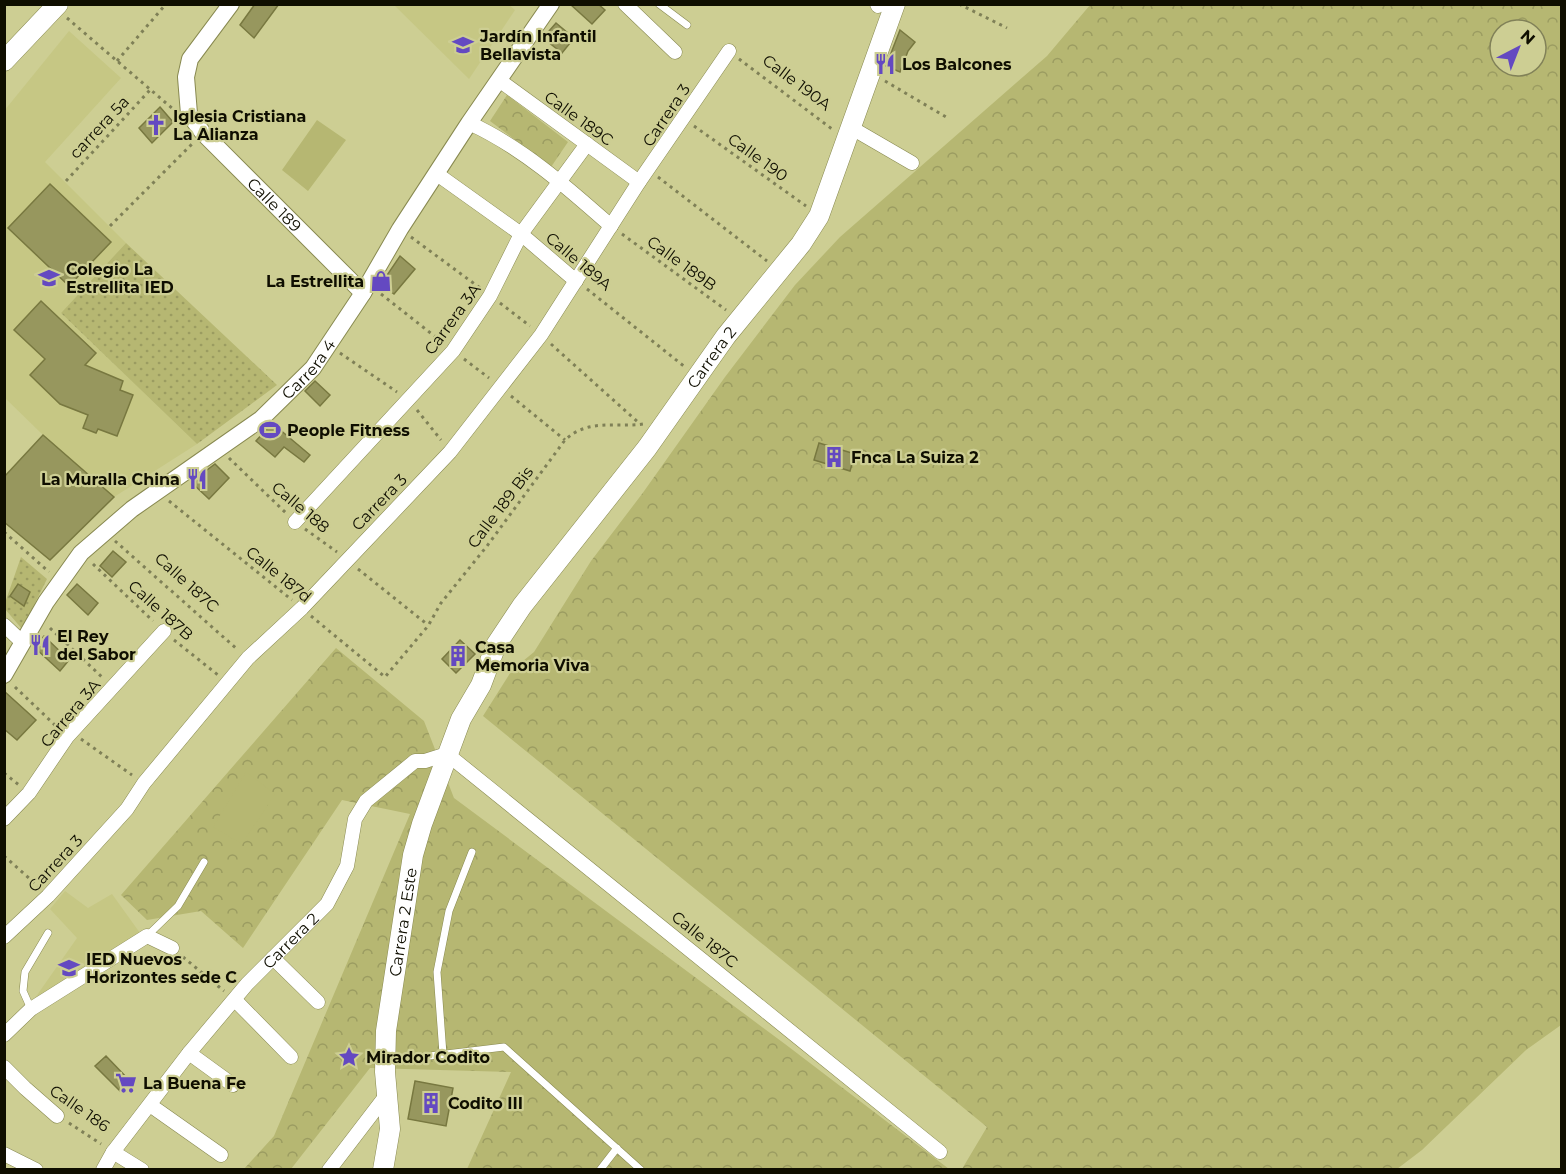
<svg xmlns="http://www.w3.org/2000/svg" width="1566" height="1174" viewBox="0 0 1566 1174" font-family="Montserrat,sans-serif">
  <defs>
    <pattern id="grass-dots" width="8" height="8" patternUnits="userSpaceOnUse" patternTransform="scale(1.5)"><rect width="8" height="8" fill="#b6b772"/><path d="M2 2h.1M6 6h.1" fill="none" stroke="#9b9c61" stroke-width="1.8" stroke-linecap="round"/></pattern>
    <pattern id="park-crowns" width="20" height="18" patternUnits="userSpaceOnUse" patternTransform="scale(1.5)"><rect width="20" height="18" fill="#b6b772"/><path d="M2 6a3 3 0 1 1 6 0M12 15a3 3 0 1 1 6 0" fill="none" stroke="#9b9c61"/></pattern>
  </defs>
  <rect width="100%" height="100%" fill="#cdce93"/>
  <path fill="#c6c784" d="M508,4L515,10L469,79L394,5Z
    M69,31L121,78L45,162L126,243L61,313L197,444L114,497L43,435L5,398L4,111Z
    M65,891L88,908L112,894L140,933L35,998L77,938L50,909Z"/>
  <path fill="url(#grass-dots)" d="M126,243L277,385L197,444L61,313Z
    M21,557L47,579L22,629L5,609L4,601L6,600Z"/>
  <path fill="url(#park-crowns)" fill-rule="evenodd" d="M1090,5H1561V1025L1526,1050L1422,1150L1397,1169H962L987,1127L483,716L512,670L534,652L591,561L642,494L725,377L795,285L840,237L1047,56ZM1500,30H1536V66H1500Z
    M507,95L568,142L551,167L490,121Z
    M336,648L424,721L454,798L785,1044L949,1169H467L511,1072L370,1068L291,1169H244L274,1136L410,814L342,800L243,948L201,911L147,920L121,895Z"/>
  <path fill="#b6b772" d="M317,120L346,140L308,191L282,170Z
    M246,772L275,794L242,844L213,827Z"/>
  <path fill="#97975e" stroke="#787840" stroke-width="1.5" d="M255,4H279L254,38L240,25Z
    M570,4H598L605,10L592,24Z
    M556,23L574,38L562,53L543,38Z
    M900,30L915,42L908,51L900,72L886,66Z
    M160,107L173,122L152,143L139,128Z
    M50,184L111,242L69,286L8,228Z
    M400,256L415,269L394,294L381,284Z
    M41,301L96,353L85,365L123,381L120,390L133,395L117,436L98,429L96,433L83,428L88,415L60,404L30,375L45,359L14,330Z
    M315,381L330,395L320,406L305,391Z
    M272,423L310,455L304,462L284,447L275,457L256,441Z
    M43,435L114,497L50,560L4,522V477Z
    M819,443L855,454L850,471L814,460Z
    M215,464L229,478L209,499L191,482Z
    M113,551L126,562L112,577L100,566Z
    M18,584L30,592L24,606L10,596Z
    M77,584L98,603L88,615L67,595Z
    M44,636L69,660L60,671L34,647Z
    M460,640L475,654L456,673L442,659Z
    M4,691L36,720L17,740L4,729Z
    M106,1056L130,1081L120,1091L95,1066Z
    M415,1081L453,1088L446,1126L408,1119Z"/>
  <g fill="none" stroke-linecap="round" stroke-linejoin="round">
    <defs>
      <path id="service" d="M659,4L687,25
        M147,936L178,906L204,862
        M31,1009L23,991L25,972L48,933
        M443,1054L437,972L449,911L472,852
        M388,1061L504,1047L641,1170
        M600,1170L617,1148"/>
      <g id="minor">
        <path d="M625,4L675,52"/>
        <path d="M877,4L878,6"/>
        <path d="M499,80L639,182"/>
        <path d="M469,123C522,147 568,188 611,226"/>
        <path d="M850,127L912,163"/>
        <path d="M437,174L521,234L576,281"/>
        <path d="M295,522L453,351L490,296L521,234L587,144"/>
        <path d="M4,625L22,642"/>
        <path d="M4,819L29,793L67,737L164,631"/>
        <path d="M4,937L48,896L127,809L144,783L248,658L302,608L450,452L541,335L639,182L729,51"/>
        <path d="M273,958L318,1002"/>
        <path d="M235,1000L291,1057"/>
        <path d="M4,1035L31,1009L147,936L172,948"/>
        <path d="M189,1053L233,1085"/>
        <path d="M4,1067L25,1088L57,1116"/>
        <path d="M150,1105L221,1155"/>
        <path d="M113,1152L142,1170"/>
        <path d="M4,1154L36,1170"/>
        <path id="s1" d="M103,1170L113,1152L189,1053L247,984L327,904L347,866L355,819L366,801L415,761H425L447,754L940,1152"/>
        <path d="M329,1170L388,1093"/>
      </g>
      <g id="tertiary">
        <path id="s2" d="M231,4L190,59L186,77L189,114L203,133L363,293"/>
        <path id="s3" d="M4,675L46,602L81,553L132,509L261,419L313,368L363,293L400,229L469,123L551,4"/>
      </g>
      <g id="secondary">
        <path d="M4,61L58,4"/>
        <path id="s4" d="M383,1170L390,1129L385,1072L386,1031L413,855L422,824L461,719L481,685L496,645L522,606L647,448L726,336L801,244L819,216L895,4"/>
      </g>
    </defs>
    <use href="#service" stroke="#888950" stroke-width="8"/>
    <use href="#minor" stroke="#888950" stroke-width="15"/>
    <use href="#tertiary" stroke="#888950" stroke-width="18"/>
    <use href="#secondary" stroke="#888950" stroke-width="21"/>
    <path stroke="#7f8057" stroke-width="3" stroke-dasharray="3 4.5" stroke-linecap="butt" d="M959,4L1007,28
      M67,18L173,109
      M739,59L832,129
      M117,61L166,4
      M885,81L946,117
      M694,126L806,206
      M658,177L767,261
      M66,181L150,90
      M110,226L193,143
      M622,234L726,310
      M411,237L480,288
      M587,289L685,367
      M381,294L442,342
      M500,303L530,326
      M551,344L640,424
      M340,353L397,392
      M464,359L489,378
      M511,396L565,440
      M417,410L441,440
      M229,458L287,514
      M169,501L292,600
      M305,529L337,552
      M4,532L49,572
      M115,541L238,650
      M93,564L153,621
      M358,569L428,625
      M311,616L385,677L428,626L441,603L487,546L565,440C588,418 616,428 643,424
      M50,628L104,679
      M174,640L218,675
      M15,687L58,728
      M81,739L132,775
      M4,773L19,785
      M4,856L39,887
      M183,957L224,991
      M69,1123L101,1144"/>
    <use href="#service" stroke="#fff" stroke-width="7"/>
    <use href="#minor" stroke="#fff" stroke-width="14"/>
    <use href="#tertiary" stroke="#fff" stroke-width="16"/>
    <use href="#secondary" stroke="#fff" stroke-width="20"/>
  </g>
  <defs>
    <symbol id="school-bare" viewBox="-9 -9 18 18"><path d="M0-5L7-2L0 1L-7-2ZM-4 1L0 2.5L4 1V4Q0 6-4 4Z" fill="#6449c1" stroke="#cdce93" stroke-width="2.5" paint-order="stroke"/></symbol>
    <symbol id="restaurant-bare" viewBox="-9 -9 18 18"><path d="M-5-6h1v4h1v-4h1v4h1v-4h1v5L-1.5 .5V6h-2V.5L-5-1ZM5-6V6H3V1.5H1.5Q1.5-4 5-6Z" fill="#6449c1" stroke="#cdce93" stroke-width="2.5" paint-order="stroke"/></symbol>
    <symbol id="church-bare" viewBox="-9 -9 18 18"><path d="M-1.2-6h2.4v3.5h3.3v2.4h-3.3V6h-2.4V-.1h-3.3v-2.4h3.3Z" fill="#6449c1" stroke="#cdce93" stroke-width="2.5" paint-order="stroke"/></symbol>
    <symbol id="shop-bare" viewBox="-9 -9 18 18"><path d="M-5-2.5h2.3a2.7 3.5 0 0 1 5.4 0H5L5.5 6h-11ZM-1.5-2.5h3a1.5 2.3 0 0 0-3 0Z" fill="#6449c1" stroke="#cdce93" stroke-width="2.5" paint-order="stroke"/></symbol>
    <symbol id="stadium-bare" viewBox="-9 -9 18 18"><path d="M0-5a6.5 5 0 1 0 0 10a6.5 5 0 1 0 0-10ZM-3.5-1.8h7v3.6h-7Z" fill="#6449c1" stroke="#cdce93" stroke-width="2.5" paint-order="stroke"/></symbol>
    <symbol id="building-bare" viewBox="-9 -9 18 18"><path d="M-4-6H4V6H1V3H-1V6H-4ZM-2.5-4.3h1.7v1.8h-1.7ZM.8-4.3h1.7v1.8H.8ZM-2.5-1h1.7V.8h-1.7ZM.8-1h1.7V.8H.8Z" fill="#6449c1" stroke="#cdce93" stroke-width="2.5" paint-order="stroke"/></symbol>
    <symbol id="sight-bare" viewBox="-9 -9 18 18"><path d="M0-6L1.8-2.2L6-1.7L2.9 1.2L3.7 5.4L0 3.3L-3.7 5.4L-2.9 1.2L-6-1.7L-1.8-2.2Z" fill="#6449c1" stroke="#cdce93" stroke-width="2.5" paint-order="stroke"/></symbol>
    <symbol id="supermarket-bare" viewBox="-9 -9 18 18"><path d="M-6-5.5h2.5l.6 2H6L4.5 2H-2.5L-4.4-4H-6ZM-1.5 3.2a1.3 1.3 0 1 0 .1 0ZM3 3.2a1.3 1.3 0 1 0 .1 0Z" fill="#6449c1" stroke="#cdce93" stroke-width="2.5" paint-order="stroke"/></symbol>
  </defs>
  <g fill-rule="evenodd">
    <use href="#school-bare" x="448" y="30" width="30" height="30"/>
    <use href="#restaurant-bare" x="870" y="49" width="30" height="30"/>
    <use href="#church-bare" x="141" y="110" width="30" height="30"/>
    <use href="#school-bare" x="34" y="263" width="30" height="30"/>
    <use href="#shop-bare" x="366" y="266" width="30" height="30"/>
    <use href="#stadium-bare" x="255" y="415" width="30" height="30"/>
    <use href="#building-bare" x="819" y="442" width="30" height="30"/>
    <use href="#restaurant-bare" x="182" y="464" width="30" height="30"/>
    <use href="#restaurant-bare" x="25" y="630" width="30" height="30"/>
    <use href="#building-bare" x="443" y="641" width="30" height="30"/>
    <use href="#school-bare" x="54" y="953" width="30" height="30"/>
    <use href="#sight-bare" x="334" y="1042" width="30" height="30"/>
    <use href="#supermarket-bare" x="111" y="1068" width="30" height="30"/>
    <use href="#building-bare" x="416" y="1088" width="30" height="30"/>
  </g>
  <g text-anchor="middle" stroke-width="4.5" stroke-linejoin="round" paint-order="stroke">
    <g font-size="16" font-weight="bold" fill="#0f0e00" stroke="#cdce93" text-anchor="start">
      <text x="480" y="42">Jardín Infantil<tspan x="480" dy="18">Bellavista</tspan></text>
      <text x="902" y="70">Los Balcones</text>
      <text x="173" y="122">Iglesia Cristiana<tspan x="173" dy="18">La Alianza</tspan></text>
      <text x="66" y="275">Colegio La<tspan x="66" dy="18">Estrellita IED</tspan></text>
      <text x="364" y="287" text-anchor="end">La Estrellita</text>
      <text x="287" y="436">People Fitness</text>
      <text x="851" y="463">Fnca La Suiza 2</text>
      <text x="180" y="485" text-anchor="end">La Muralla China</text>
      <text x="57" y="642">El Rey<tspan x="57" dy="18">del Sabor</tspan></text>
      <text x="475" y="653">Casa<tspan x="475" dy="18">Memoria Viva</tspan></text>
      <text x="86" y="965">IED Nuevos<tspan x="86" dy="18">Horizontes sede C</tspan></text>
      <text x="366" y="1063">Mirador Codito</text>
      <text x="143" y="1089">La Buena Fe</text>
      <text x="448" y="1109">Codito III</text>
    </g>
    <g font-size="16" fill="#0f0e00" stroke="#cdce93">
      <text transform="translate(797 82) rotate(37)" y="6">Calle 190A</text>
      <text transform="translate(666 115) rotate(-56)" y="6">Carrera 3</text>
      <text transform="translate(579 118) rotate(36)" y="6">Calle 189C</text>
      <text transform="translate(99 127) rotate(-47)" y="6">carrera 5a</text>
      <text transform="translate(758 157) rotate(36)" y="6">Calle 190</text>
      <text dy="6" stroke="none"><textPath href="#s2" startOffset="249">Calle 189</textPath></text>
      <text transform="translate(579 261) rotate(40)" y="6">Calle 189A</text>
      <text transform="translate(682 263) rotate(36)" y="6">Calle 189B</text>
      <text transform="translate(452 319) rotate(-54)" y="6">Carrera 3A</text>
      <text dy="6" stroke="none"><textPath href="#s4" startOffset="904">Carrera 2</textPath></text>
      <text dy="6" stroke="none"><textPath href="#s3" startOffset="438">Carrera 4</textPath></text>
      <text transform="translate(379 502) rotate(-46)" y="6">Carrera 3</text>
      <text transform="translate(301 507) rotate(40)" y="6">Calle 188</text>
      <text transform="translate(500 507) rotate(-53)" y="6">Calle 189 Bis</text>
      <text transform="translate(279 574) rotate(39)" y="6">Calle 187d</text>
      <text transform="translate(187 582) rotate(42)" y="6">Calle 187C</text>
      <text transform="translate(161 610) rotate(42)" y="6">Calle 187B</text>
      <text transform="translate(70 713) rotate(-50)" y="6">Carrera 3A</text>
      <text transform="translate(55 863) rotate(-47)" y="6">Carrera 3</text>
      <text dy="6" stroke="none"><textPath href="#s4" startOffset="250">Carrera 2 Este</textPath></text>
      <text transform="translate(705 939) rotate(39)" y="6">Calle 187C</text>
      <text dy="6" stroke="none"><textPath href="#s1" startOffset="297">Carrera 2</textPath></text>
      <text transform="translate(80 1108) rotate(35)" y="6">Calle 186</text>
    </g>
  </g>
  <rect width="1566" height="1174" fill="none" stroke="#0f0e00" stroke-width="12"/>
  <g transform="translate(1518 48) rotate(42)"><circle r="28" fill="#cdce93" stroke="#818158" stroke-width="1.5"/>
  <path d="M0-4.5L10 22L0 15L-10 22Z" fill="#6449c1"/>
  <text y="-9" font-size="16" font-weight="bold" text-anchor="middle" fill="#0f0e00">N</text>
  </g>
</svg>
